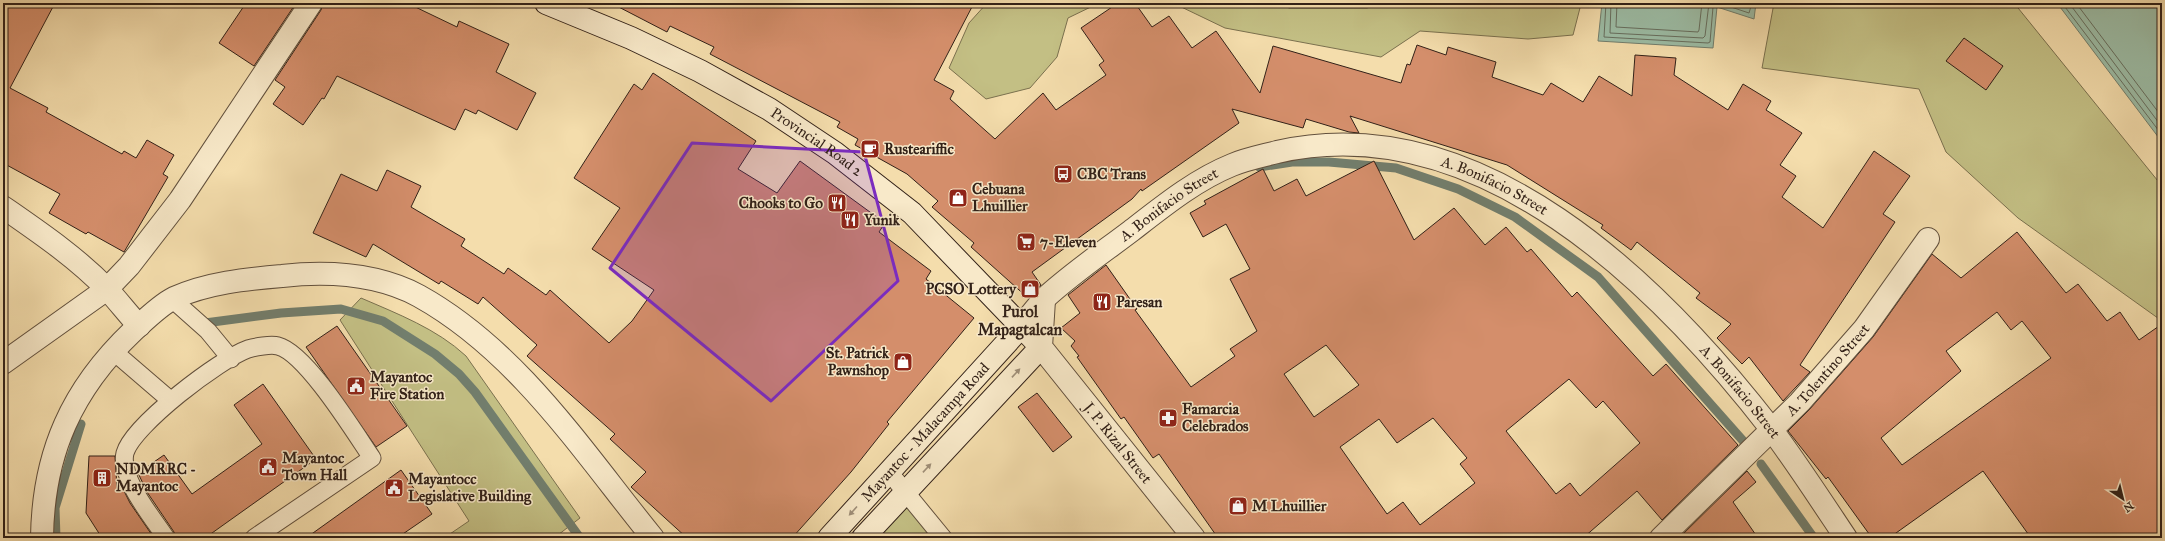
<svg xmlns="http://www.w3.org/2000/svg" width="2165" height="541" viewBox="0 0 2165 541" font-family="'IM FELL Great Primer',serif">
  <rect width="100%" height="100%" fill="#f4ddac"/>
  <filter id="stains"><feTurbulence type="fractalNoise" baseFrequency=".005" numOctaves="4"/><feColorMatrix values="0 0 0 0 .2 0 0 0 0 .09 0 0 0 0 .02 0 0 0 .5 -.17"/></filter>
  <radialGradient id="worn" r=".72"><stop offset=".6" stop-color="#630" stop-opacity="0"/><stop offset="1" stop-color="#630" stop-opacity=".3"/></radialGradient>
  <path fill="#c3bf84" stroke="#7a704e" d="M987,3H1099L1068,18L1057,57L1030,88L986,99L949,68L969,23Z
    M1173,3H1280L1289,8H1367L1384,3L1581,4L1573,35L1528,39L1420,31L1381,57L1225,28Z
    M1774,3H2014L2162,186V321L2018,218L1946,152L1919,89L1762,68Z
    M361,298C398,314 437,329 466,356L580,518L554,538H444L469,521L340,320Z
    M906,502L935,538H874Z"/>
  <path fill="#9cbca5" stroke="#727e6d" d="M1602,3H1756L1754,19L1717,7L1713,48L1598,41Z
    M2057,3H2162V142Z"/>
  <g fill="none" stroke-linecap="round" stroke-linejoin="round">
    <path stroke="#676e5e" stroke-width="1" d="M1606,3L1604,37L1708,43L1710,42L1713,7L1716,3
      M1611,3L1610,33L1703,38L1705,36L1709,3
      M1617,3L1616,27L1698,32L1699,30L1702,3
      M1719,3L1749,13L1752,3
      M2062,3L2162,135
      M2069,3L2162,127
      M2076,3L2162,117"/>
    <path stroke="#727e6d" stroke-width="9" d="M1259,167L1292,162H1329L1396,168L1458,189L1515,217L1598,277L1745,443
      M205,323L281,313L341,309L383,321L435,354L459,374L475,392L580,538
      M1761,464L1814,538
      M56,538L55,508L81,424"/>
  </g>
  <path fill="#d48e6b" stroke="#322118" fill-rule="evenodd" d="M3,3H55L10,88L48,108L46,112L122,154L124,151L136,158L147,140L174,155L163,174L168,177L124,252L88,232L86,234L49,213L60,194L3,163Z
    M246,3H296L254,66L219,43Z
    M323,3H407L457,27L459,21L509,44L496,72L536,93L517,130L478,110L476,114L465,109L455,130L337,76L324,99L322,98L303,125L273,104L285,87L275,80L321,10Z
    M611,3H974L934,80L954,91L950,99L995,139L1043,93L1056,110L1106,75L1099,65L1104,61L1081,28L1118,3H1135L1152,27L1169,16L1192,48L1216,31L1260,93L1273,46L1401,83L1407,64L1410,65L1417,45L1446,55L1448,47L1496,62L1492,77L1543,95L1551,83L1583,102L1599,76L1632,96L1635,55L1676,58L1674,75L1728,110L1743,84L1771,101L1766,110L1802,133L1780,165L1796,176L1782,197L1823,228L1874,151L1910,176L1883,214L1895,222L1800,365L1810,372L1783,401L1749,357L1742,364L1717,338L1731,324L1696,298L1700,293L1637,242L1631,250L1601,228L1603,225L1507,165L1350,116L1359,133L1349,132L1306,119L1303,128L1232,109L1239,123L1142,191L1141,189L1132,199L1032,272L1041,285L1028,298L971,247L974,243L932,207L938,201L907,174L855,145L858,139L837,127L840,122L710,54L714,47L670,26L667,32Z
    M1964,38L2003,66L1986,90L1946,61Z
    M653,73L756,141L738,169L777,193L800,161L885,223L879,232L931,271L926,279L974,318L887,422L889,424L851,472L792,538H687L631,487L646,472L610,439L615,434L527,356L537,345L483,297L478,304L441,281L439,284L373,244L366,257L313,233L341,174L377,191L387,170L421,186L411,207L465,239L461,246L504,274L508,268L546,295L550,290L609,343L632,321L654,290L592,249L620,208L574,178L634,84L642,90Z
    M1374,161L1414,240L1454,208L1485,245L1506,227L1527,252L1531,249L1572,297L1577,292L1653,376L1666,364L1738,445L1662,520L1637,491L1583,538H1218L1159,454L1153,458L1124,417L1121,419L1077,357L1079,356L1071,346L1075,341L1061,328L1080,313L1068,295L1106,265L1137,309L1135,310L1191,387L1235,356L1230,349L1257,331L1230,279L1250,269L1226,224L1203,237L1190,213L1206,204L1204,201L1263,169L1274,191L1297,179L1306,196ZM1326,345L1359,385L1314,417L1284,374ZM1569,379L1596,408L1603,401L1640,443L1580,496L1570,483L1556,494L1506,431ZM1433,418L1467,458L1460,464L1475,483L1420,525L1403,502L1387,514L1340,447L1379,419L1397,443Z
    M2017,232L2066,293L2078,284L2107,321L2120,312L2139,340L2162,324V538H2031L1983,471L1889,538H1872L1828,477L1826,479L1788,431L1809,410L1873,337L1932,254L1961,278ZM1997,312L2011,330L2022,321L2051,358L1902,465L1881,438L1961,371L1946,351Z
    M337,326L407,426L376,447L306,347Z
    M263,384L316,459L205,538H176L174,532L147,492L138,473L164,455L192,494L262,444L234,405Z
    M1037,393L1072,437L1053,452L1018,407Z
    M89,456H115L117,488L121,485L130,503L154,538H102L86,513Z
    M401,470L432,514L397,538H306Z
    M1747,471L1756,482L1733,502L1758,538H1679Z"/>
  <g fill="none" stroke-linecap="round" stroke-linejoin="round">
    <defs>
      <path id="lane" d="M172,299L208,331L231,359
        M113,351L170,400
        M889,472L943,538
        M166,538C153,518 119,478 125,453C133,425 220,359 248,349C255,347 271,344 278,346C306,353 355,433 372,458L254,538"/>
      <g id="street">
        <path d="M3,207C39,232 76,257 107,289C118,301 128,314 139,326"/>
        <path id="s1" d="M1044,300L1041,347L1194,538"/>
        <path id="s2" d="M1021,327C1028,318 1036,308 1044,299C1071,274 1102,253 1131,231C1162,207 1195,180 1232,165C1246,159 1262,156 1277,152C1480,106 1659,284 1772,430C1798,465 1822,502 1846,538"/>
        <path d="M3,363L107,289L129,266L180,200L311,3"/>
        <path d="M42,538C43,453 72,389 133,331C145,320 160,305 174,298C207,283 246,279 282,276C328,271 378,274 419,296C518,351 583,452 653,538"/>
        <path id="s3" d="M1661,538L1800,402L1864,329L1928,239"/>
      </g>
      <g id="secondary">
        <path id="s4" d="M546,3L631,38L700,71L769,109L835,153L912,213L1041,347L863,538"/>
        <path id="s5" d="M829,538L1021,327"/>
      </g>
    </defs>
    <use href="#lane" stroke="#62503d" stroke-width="19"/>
    <use href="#street" stroke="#62503d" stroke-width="24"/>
    <use href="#secondary" stroke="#322118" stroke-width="24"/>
    <use href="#lane" stroke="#f8e9c9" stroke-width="17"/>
    <use href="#street" stroke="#f8e9c9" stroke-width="22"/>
    <use href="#secondary" stroke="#f8e9c9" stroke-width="22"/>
  </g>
  <defs><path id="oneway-solid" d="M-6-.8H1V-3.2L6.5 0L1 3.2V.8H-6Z"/></defs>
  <g fill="#9f8f79">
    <use href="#oneway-solid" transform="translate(1016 373) rotate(-47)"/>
    <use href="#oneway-solid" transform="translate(927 468) rotate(-47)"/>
    <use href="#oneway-solid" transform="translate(853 511) rotate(132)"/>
  </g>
  <path fill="#7b2cbf" fill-opacity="0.2" stroke="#7b2cbf" stroke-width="3" stroke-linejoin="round" d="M692,143L864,152L898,281L771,401L610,268Z"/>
  <defs>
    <symbol id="cafe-square" viewBox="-11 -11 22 22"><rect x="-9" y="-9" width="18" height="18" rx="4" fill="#8f2418" stroke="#f8e9c9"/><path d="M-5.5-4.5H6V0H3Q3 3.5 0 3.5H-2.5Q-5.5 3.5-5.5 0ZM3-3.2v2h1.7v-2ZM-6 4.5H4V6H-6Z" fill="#fff"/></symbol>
    <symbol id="bus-square" viewBox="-11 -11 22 22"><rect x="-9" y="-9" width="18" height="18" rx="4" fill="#8f2418" stroke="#f8e9c9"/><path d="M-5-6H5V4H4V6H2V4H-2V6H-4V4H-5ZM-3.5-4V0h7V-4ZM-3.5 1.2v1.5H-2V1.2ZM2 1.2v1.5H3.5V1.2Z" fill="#fff"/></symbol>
    <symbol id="shop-square" viewBox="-11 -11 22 22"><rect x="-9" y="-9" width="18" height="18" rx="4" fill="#8f2418" stroke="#f8e9c9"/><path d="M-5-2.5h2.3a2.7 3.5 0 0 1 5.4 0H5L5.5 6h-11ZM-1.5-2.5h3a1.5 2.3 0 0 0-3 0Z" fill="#fff"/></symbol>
    <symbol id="restaurant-square" viewBox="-11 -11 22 22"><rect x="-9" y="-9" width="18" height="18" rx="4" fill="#8f2418" stroke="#f8e9c9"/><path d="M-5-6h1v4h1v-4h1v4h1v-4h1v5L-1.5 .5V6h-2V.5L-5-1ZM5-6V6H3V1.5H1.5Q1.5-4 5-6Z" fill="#fff"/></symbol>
    <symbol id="supermarket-square" viewBox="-11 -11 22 22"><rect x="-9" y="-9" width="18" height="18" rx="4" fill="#8f2418" stroke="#f8e9c9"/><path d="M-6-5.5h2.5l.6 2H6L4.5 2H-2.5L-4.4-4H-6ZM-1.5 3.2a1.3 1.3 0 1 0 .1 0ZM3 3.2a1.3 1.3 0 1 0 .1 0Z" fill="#fff"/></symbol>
    <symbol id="civic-square" viewBox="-11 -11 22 22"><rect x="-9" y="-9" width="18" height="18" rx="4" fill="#8f2418" stroke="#f8e9c9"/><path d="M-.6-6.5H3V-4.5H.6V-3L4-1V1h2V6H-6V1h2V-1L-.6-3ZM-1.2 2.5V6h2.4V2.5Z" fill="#fff"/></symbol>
    <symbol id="pharmacy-square" viewBox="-11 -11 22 22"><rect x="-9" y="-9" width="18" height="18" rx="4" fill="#8f2418" stroke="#f8e9c9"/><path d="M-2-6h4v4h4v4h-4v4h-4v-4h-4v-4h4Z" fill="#fff"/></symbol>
    <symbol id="building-square" viewBox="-11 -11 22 22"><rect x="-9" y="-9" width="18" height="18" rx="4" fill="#8f2418" stroke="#f8e9c9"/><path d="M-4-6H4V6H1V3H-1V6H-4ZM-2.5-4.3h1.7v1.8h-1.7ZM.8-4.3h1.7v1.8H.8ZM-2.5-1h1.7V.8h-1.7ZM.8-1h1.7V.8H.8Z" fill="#fff"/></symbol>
  </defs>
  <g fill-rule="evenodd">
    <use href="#cafe-square" x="859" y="138" width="22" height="22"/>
    <use href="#bus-square" x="1052" y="163" width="22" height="22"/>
    <use href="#shop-square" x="947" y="187" width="22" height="22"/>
    <use href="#restaurant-square" x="826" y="192" width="22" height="22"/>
    <use href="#restaurant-square" x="839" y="209" width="22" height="22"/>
    <use href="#supermarket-square" x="1015" y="231" width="22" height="22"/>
    <use href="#shop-square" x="1019" y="278" width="22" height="22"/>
    <use href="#restaurant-square" x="1091" y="291" width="22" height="22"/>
    <use href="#shop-square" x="892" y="351" width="22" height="22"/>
    <use href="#civic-square" x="345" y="375" width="22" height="22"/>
    <use href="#pharmacy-square" x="1157" y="407" width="22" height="22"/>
    <use href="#civic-square" x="257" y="456" width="22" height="22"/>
    <use href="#building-square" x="91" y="467" width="22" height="22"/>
    <use href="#civic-square" x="383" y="477" width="22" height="22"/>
    <use href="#shop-square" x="1227" y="495" width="22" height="22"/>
  </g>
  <g text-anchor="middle" stroke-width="3" stroke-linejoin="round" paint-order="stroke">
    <g font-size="15" fill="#322118" stroke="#f8e9c9">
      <text dy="5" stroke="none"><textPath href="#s4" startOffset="305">Provincial Road 2</textPath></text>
      <text dy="5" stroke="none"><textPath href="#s2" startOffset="540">A. Bonifacio Street</textPath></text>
      <text dy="5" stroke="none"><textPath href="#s2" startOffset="193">A. Bonifacio Street</textPath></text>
      <text dy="5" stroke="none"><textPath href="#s3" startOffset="237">A. Tolentino Street</textPath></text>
      <text dy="5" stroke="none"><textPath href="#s2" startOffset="864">A. Bonifacio Street</textPath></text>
      <text dy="5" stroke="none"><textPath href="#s5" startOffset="143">Mayantoc - Malacampa Road</textPath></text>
      <text dy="5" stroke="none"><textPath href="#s1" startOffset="170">J. P. Rizal Street</textPath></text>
    </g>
    <g font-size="15" font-weight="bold" fill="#322118" stroke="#f8e9c9" text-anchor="start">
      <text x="884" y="154">Rusteariffic</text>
      <text x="1077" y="179">CBC Trans</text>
      <text x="972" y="194">Cebuana<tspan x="972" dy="17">Lhuillier</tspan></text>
      <text x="823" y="208" text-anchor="end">Chooks to Go</text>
      <text x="864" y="225">Yunik</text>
      <text x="1040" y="247">7-Eleven</text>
      <text x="1016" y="294" text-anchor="end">PCSO Lottery</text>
      <text x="1116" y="307">Paresan</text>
      <text x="889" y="358" text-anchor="end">St. Patrick<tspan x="889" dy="17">Pawnshop</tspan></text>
      <text x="370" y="382">Mayantoc<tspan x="370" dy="17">Fire Station</tspan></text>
      <text x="1182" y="414">Famarcia<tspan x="1182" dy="17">Celebrados</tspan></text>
      <text x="282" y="463">Mayantoc<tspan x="282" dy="17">Town Hall</tspan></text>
      <text x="116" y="474">NDMRRC -<tspan x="116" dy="17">Mayantoc</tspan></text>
      <text x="408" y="484">Mayantocc<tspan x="408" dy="17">Legislative Building</tspan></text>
      <text x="1252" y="511">M Lhuillier</text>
    </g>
    <g font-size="16" font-weight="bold" fill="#322118" stroke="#f8e9c9">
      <text x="1020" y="317">Purol<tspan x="1020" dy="18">Mapagtalcan</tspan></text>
    </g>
  </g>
  <rect width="2165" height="541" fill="none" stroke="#f4ddac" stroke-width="16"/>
  <rect x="4" y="4" width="2157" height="533" fill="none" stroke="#322118" stroke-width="2"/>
  <rect x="8" y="8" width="2149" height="525" fill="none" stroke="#322118"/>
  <g transform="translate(2123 499) rotate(145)" stroke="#f8e9c9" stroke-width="3" paint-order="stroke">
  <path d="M0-3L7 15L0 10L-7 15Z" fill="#322118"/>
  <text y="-6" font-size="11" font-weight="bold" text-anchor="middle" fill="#322118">N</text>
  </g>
  <rect width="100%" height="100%" filter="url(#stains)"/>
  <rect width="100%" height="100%" fill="url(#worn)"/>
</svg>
